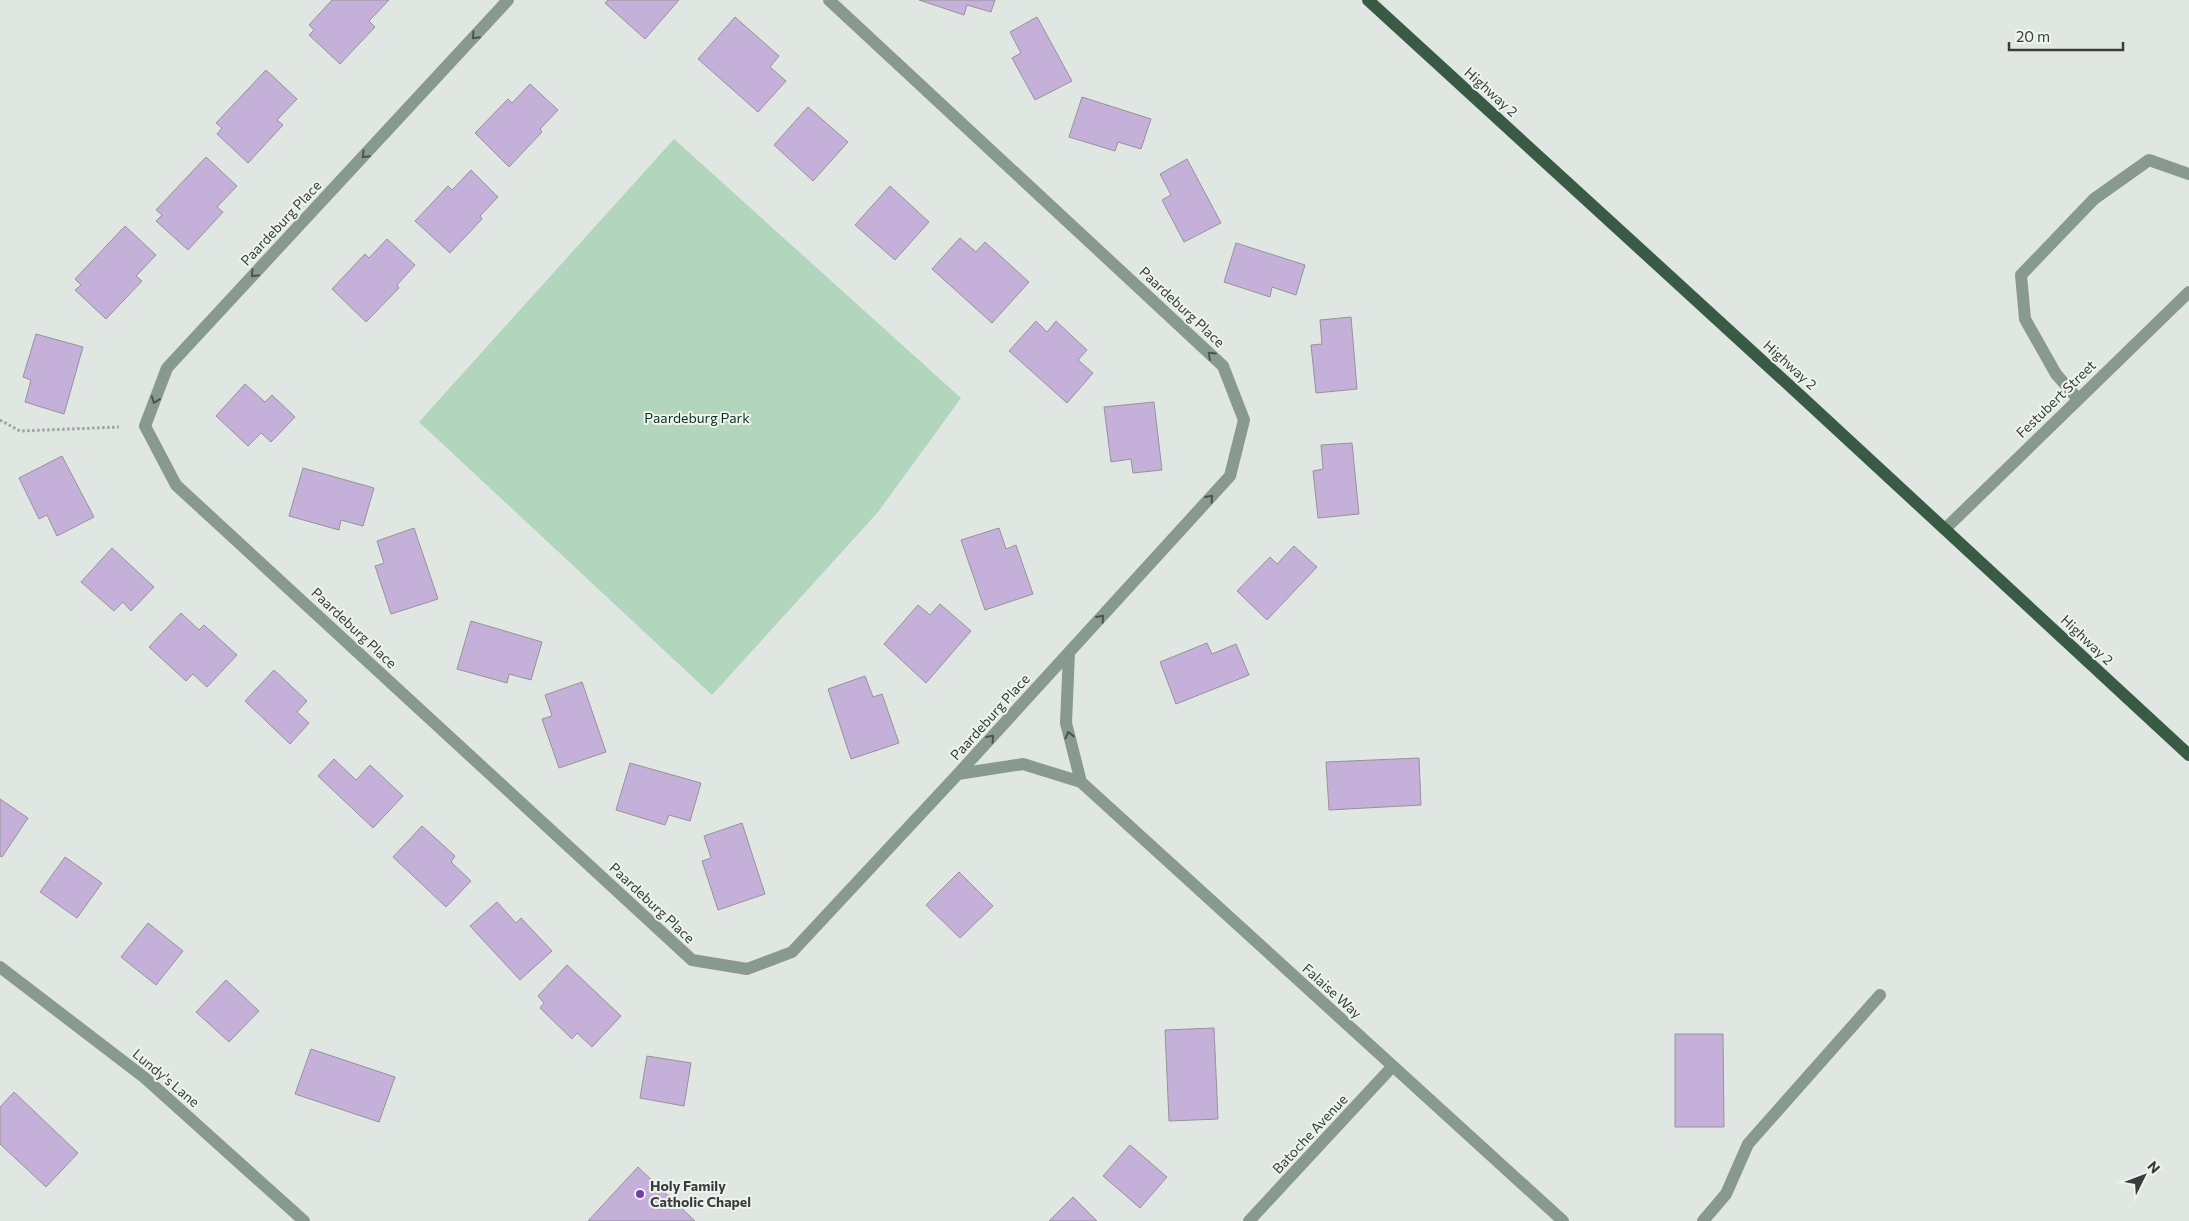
<svg xmlns="http://www.w3.org/2000/svg" width="2189" height="1221" viewBox="0 0 2189 1221" font-family="Commissioner,sans-serif">
  <rect width="100%" height="100%" fill="#e0e7e2"/>
  <path fill="#b1d5bd" d="M674,139L961,398L878,512L712,695L419,422Z"/>
  <path fill="#c4b0d9" stroke="#969399" d="M332,0H389L369,21L375,27L340,64L309,35L314,30L309,25Z
    M608,0H679L645,39L605,3Z
    M919,0H995L991,12L967,5L964,15Z
    M735,17L779,56L770,67L786,81L758,112L698,59Z
    M1037,17L1072,81L1035,100L1012,58L1021,53L1010,32Z
    M266,70L297,99L277,120L283,125L248,163L217,134L222,128L216,123Z
    M530,84L558,110L540,129L542,132L509,167L475,133L508,99L512,103Z
    M1082,97L1151,119L1141,149L1118,142L1115,151L1069,137Z
    M808,107L848,142L813,181L774,145Z
    M206,157L237,186L217,207L223,212L188,250L156,221L162,215L156,210Z
    M1187,159L1221,223L1184,242L1162,200L1171,195L1160,174Z
    M471,170L498,197L480,216L482,219L450,253L415,221L448,186L452,190Z
    M890,186L929,222L895,260L855,225Z
    M125,226L156,255L136,276L142,281L106,319L75,290L81,285L75,279Z
    M960,238L976,252L985,242L1029,282L992,323L932,269Z
    M387,239L415,265L397,285L399,288L366,322L332,289L365,254L369,258Z
    M1236,243L1305,265L1296,295L1272,287L1270,297L1224,282Z
    M1351,317L1357,389L1316,393L1311,345L1322,344L1320,320Z
    M1036,321L1047,332L1056,321L1087,350L1078,360L1093,373L1067,403L1009,351Z
    M36,334L83,347L64,414L25,402L31,380L23,377Z
    M245,384L265,402L272,395L295,417L271,442L261,433L248,446L216,416Z
    M1154,402L1162,470L1133,473L1131,459L1111,462L1104,407Z
    M1352,443L1359,514L1318,518L1313,471L1323,469L1321,445Z
    M62,456L94,517L57,536L47,515L39,519L19,478Z
    M303,468L374,488L363,526L341,520L339,530L289,516Z
    M414,528L438,599L391,614L375,566L384,563L377,541Z
    M999,528L1006,549L1016,545L1033,594L985,610L961,540Z
    M1294,546L1317,567L1267,620L1237,591L1270,557L1277,564Z
    M112,548L154,587L131,611L123,602L114,611L81,582Z
    M940,604L971,631L926,683L884,644L918,605L930,615Z
    M181,613L199,630L204,625L237,655L207,687L193,674L186,681L149,647Z
    M471,621L542,642L531,680L509,674L507,683L457,669Z
    M1207,643L1212,654L1236,644L1249,675L1176,704L1160,662Z
    M274,670L307,701L297,712L309,723L290,744L245,701Z
    M865,676L873,697L882,694L899,743L851,759L828,689Z
    M582,682L606,752L559,768L542,719L552,716L545,695Z
    M1419,758L1421,805L1329,810L1326,762Z
    M334,759L356,780L370,765L403,796L373,828L318,776Z
    M630,763L701,783L690,821L669,815L665,825L616,810Z
    M0,799L28,818L2,857L0,856Z
    M742,823L765,894L718,910L702,861L711,858L704,836Z
    M422,826L455,856L451,862L471,881L446,907L393,857Z
    M65,857L102,883L77,918L40,892Z
    M959,872L993,906L960,938L926,905Z
    M497,902L516,923L521,918L552,951L520,980L470,926Z
    M148,923L183,951L156,985L121,957Z
    M567,965L621,1016L592,1047L577,1033L572,1039L540,1008L544,1003L538,996Z
    M226,980L259,1011L229,1042L196,1012Z
    M1214,1028L1218,1119L1169,1121L1165,1030Z
    M1675,1034H1723L1724,1127H1675Z
    M311,1049L395,1077L379,1122L295,1094Z
    M647,1056L691,1063L684,1106L640,1098Z
    M14,1092L78,1153L46,1187L0,1144V1107Z
    M1130,1145L1167,1177L1140,1208L1103,1176Z
    M638,1167L695,1221H588Z
    M1073,1197L1097,1221H1049Z"/>
  <g fill="none" stroke-linecap="round" stroke-linejoin="round">
    <path stroke="#9ea4a0" stroke-width="3" stroke-dasharray="2.5 2.5" stroke-linecap="butt" d="M0,420L20,431L119,427"/>
    <path stroke="#879a8d" stroke-width="12" d="M508,0L167,368L145,426L176,485L692,960L747,969L792,952L958,774L1230,476L1244,420L1223,366L829,0
      M2078,399L2056,374L2025,319L2021,275L2094,199L2149,160L2189,174
      M1945,529L2189,292
      M1069,653L1066,723L1081,782
      M958,774L1023,764L1081,782L1563,1221
      M0,967L145,1078L304,1221
      M1249,1221L1392,1067
      M1703,1221L1726,1194L1748,1144L1880,995"/>
    <path stroke="#395b46" stroke-width="12" d="M1368,0L1804,399L2189,755"/>
  </g>
  <defs><path id="oneway-chevron" d="M-2-3.5L2.5 0L-2 3.5" fill="none" stroke-width="1.6" stroke-linecap="round" stroke-linejoin="round" transform="scale(1.25)"/></defs>
  <g stroke="#4c544f">
    <use href="#oneway-chevron" transform="translate(475 36) rotate(133)"/>
    <use href="#oneway-chevron" transform="translate(365 155) rotate(133)"/>
    <use href="#oneway-chevron" transform="translate(254 274) rotate(133)"/>
    <use href="#oneway-chevron" transform="translate(1211 355) rotate(-137)"/>
    <use href="#oneway-chevron" transform="translate(155 400) rotate(110)"/>
    <use href="#oneway-chevron" transform="translate(1210 498) rotate(-48)"/>
    <use href="#oneway-chevron" transform="translate(1101 618) rotate(-48)"/>
    <use href="#oneway-chevron" transform="translate(1069 735) rotate(-104)"/>
    <use href="#oneway-chevron" transform="translate(991 738) rotate(-48)"/>
  </g>
  <circle fill="#7c39ad" stroke="#edf4ef" stroke-width="2" cx="640" cy="1194" r="5"/>
  <g text-anchor="middle" stroke-width="4" stroke-linejoin="round" paint-order="stroke">
    <g font-size="14" fill="#393c3a" stroke="#edf4ef">
      <text transform="translate(1491 92) rotate(42)" y="5">Highway 2</text>
      <text transform="translate(281 223) rotate(-47)" y="5">Paardeburg Place</text>
      <text transform="translate(1182 307) rotate(43)" y="5">Paardeburg Place</text>
      <text transform="translate(1790 365) rotate(42)" y="5">Highway 2</text>
      <text transform="translate(2056 399) rotate(-44)" y="5">Festubert Street</text>
      <text transform="translate(354 628) rotate(43)" y="5">Paardeburg Place</text>
      <text transform="translate(2087 640) rotate(43)" y="5">Highway 2</text>
      <text transform="translate(990 717) rotate(-48)" y="5">Paardeburg Place</text>
      <text transform="translate(652 903) rotate(43)" y="5">Paardeburg Place</text>
      <text transform="translate(1332 991) rotate(42)" y="5">Falaise Way</text>
      <text transform="translate(166 1078) rotate(40)" y="5">Lundy's Lane</text>
      <text transform="translate(1310 1134) rotate(-47)" y="5">Batoche Avenue</text>
    </g>
    <g font-size="14" fill="#0d321e" stroke="#edf4ef">
      <text x="697" y="423">Paardeburg Park</text>
    </g>
    <g font-size="14" font-weight="bold" fill="#393c3a" stroke="#edf4ef" text-anchor="start">
      <text x="650" y="1191">Holy Family<tspan x="650" dy="16">Catholic Chapel</tspan></text>
    </g>
  </g>
  <g transform="translate(2144 1176) rotate(48)" stroke="#edf4ef" stroke-width="4" paint-order="stroke">
  <path d="M0-4L9 19L0 12L-9 19Z" fill="#393c3a"/>
  <text y="-8" font-size="14" font-weight="bold" text-anchor="middle" fill="#393c3a">N</text>
  </g>
  <path d="M2009 42v8h114v-8" fill="none" stroke="#393c3a" stroke-width="2.5"/>
  <text x="2016" y="42" font-size="15" fill="#393c3a" stroke="#edf4ef" stroke-width="4" paint-order="stroke">20 m</text>
</svg>
